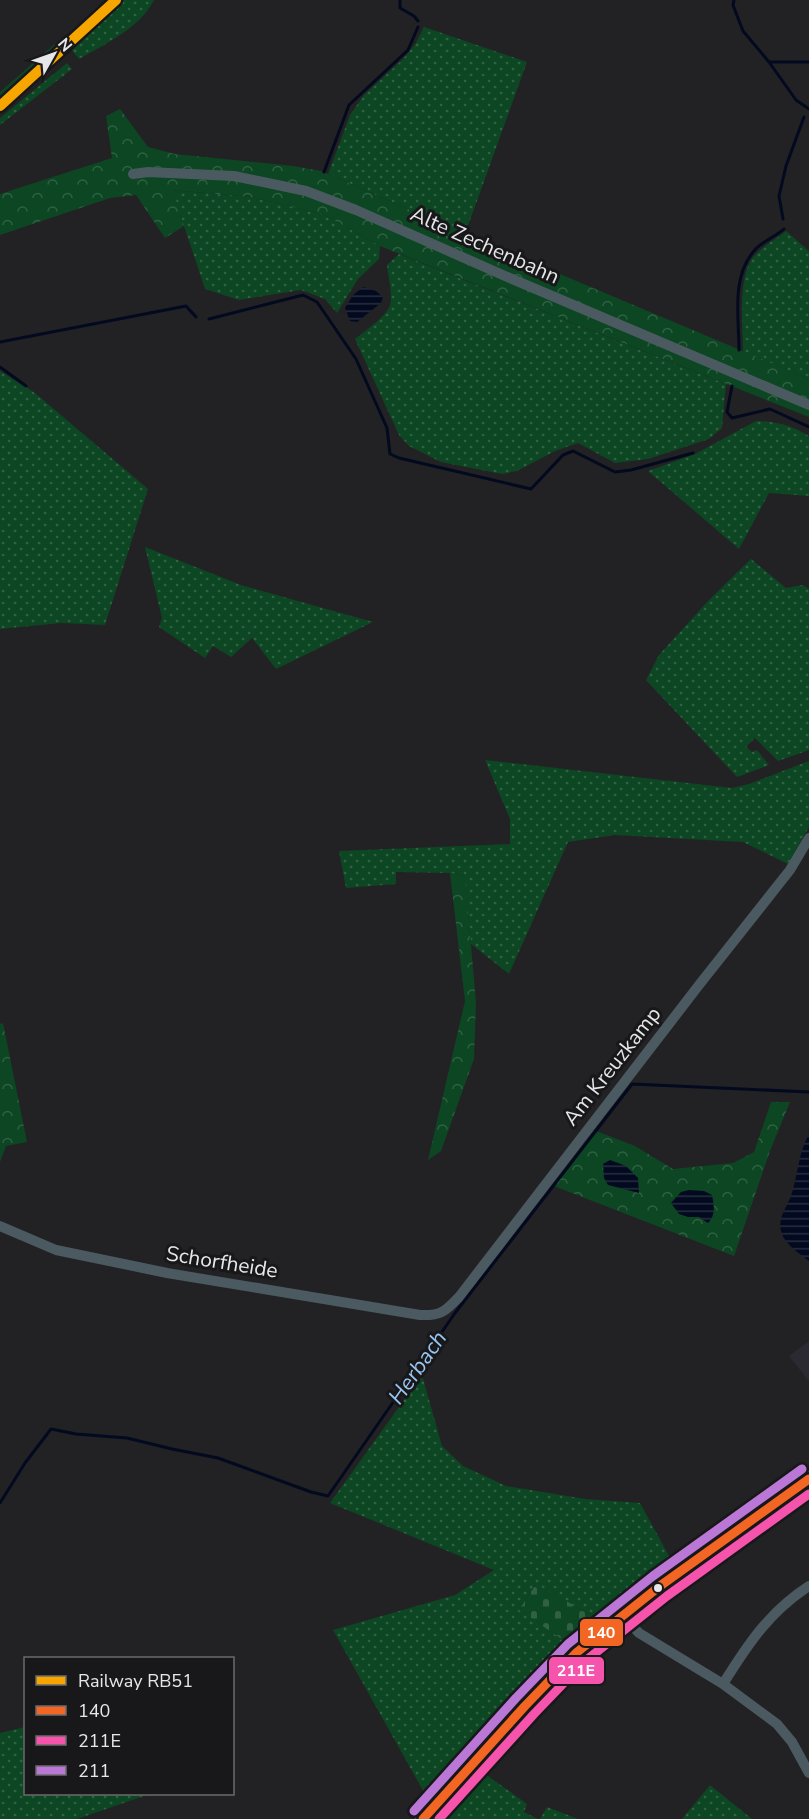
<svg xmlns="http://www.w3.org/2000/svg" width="809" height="1819" viewBox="0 0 809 1819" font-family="'Nunito Sans',sans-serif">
  <defs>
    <pattern id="grass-dots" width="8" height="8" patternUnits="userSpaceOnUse" patternTransform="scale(1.5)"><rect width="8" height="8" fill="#0c4622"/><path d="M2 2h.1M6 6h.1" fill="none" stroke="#2f6142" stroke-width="1.8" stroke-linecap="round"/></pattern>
    <pattern id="forest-crowns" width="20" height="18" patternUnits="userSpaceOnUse" patternTransform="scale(1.5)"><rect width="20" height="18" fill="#0c4622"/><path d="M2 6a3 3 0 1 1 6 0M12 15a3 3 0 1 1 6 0" fill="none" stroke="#2f6142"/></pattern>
    <pattern id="cemetery-stones" width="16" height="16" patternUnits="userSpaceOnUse" patternTransform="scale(1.5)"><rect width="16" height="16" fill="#0c4622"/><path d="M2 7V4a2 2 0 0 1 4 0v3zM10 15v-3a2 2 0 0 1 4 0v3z" fill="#2f6142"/></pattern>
    <pattern id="water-rules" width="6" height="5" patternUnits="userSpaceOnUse" patternTransform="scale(1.5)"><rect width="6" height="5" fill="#030a20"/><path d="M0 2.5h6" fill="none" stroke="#282e40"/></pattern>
  </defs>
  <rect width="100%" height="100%" fill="#222224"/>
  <path fill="#2b2a32" d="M106,0H123L70,48L65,38Z
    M60,45L66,51L0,112V99Z
    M809,1341V1381L789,1356Z"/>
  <path fill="url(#grass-dots)" d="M123,0H154C140,28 105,44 79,59L70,48Z
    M424,27L527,62L465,234L328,174L350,115L364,95L403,59L416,43Z
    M56,43V49L0,99V92Z
    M67,63L72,69L0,125V118Z
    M172,190L251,197L323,214L380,246L379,259L358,279L337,313L325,299L301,290L239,300L205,289Z
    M786,231L809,251V379L743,352C743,327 738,284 750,262C757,249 775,240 786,231Z
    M399,254L726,384L722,428L709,439L648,459L615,463L578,443L555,451L517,471L502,474L441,462L409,446L399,435L355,339C364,332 387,316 390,305C393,293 388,277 387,265Z
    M0,371L35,393L148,489L105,625L61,623L0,629Z
    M756,421C778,422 790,425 809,436V496L769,493L739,549L648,471L695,454Z
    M145,547L241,585L373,622L276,669L252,638L231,657L213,646L205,658L159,627L162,618Z
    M751,559L786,588L803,585L809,589V750L778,761L755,738L746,747L752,752L757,750L769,765L737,777L646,680L659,655L709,600Z
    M485,760L732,788L749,784L809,761V827L788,864L743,842L615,835L568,842L509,974L471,944L464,876L450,873L396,872V884L346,888L339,851L510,844V819Z
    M422,1375L442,1446L463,1466L506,1486L585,1499L640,1503L674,1565L598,1621L589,1614L535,1585L520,1610L569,1644L430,1803L333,1630L455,1595L494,1570L330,1503Z
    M25,1727L26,1794H150L77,1819H0V1733Z
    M481,1771L527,1804L524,1812L538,1819H435Z
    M710,1785L752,1819H682Z
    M547,1807L578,1819H540Z"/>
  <path fill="url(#forest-crowns)" d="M120,109L148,147L175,154L293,166L321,171L465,234L809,379V417L380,246L323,214L251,197L173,190L184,226L165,238L136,195L110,198L0,235V194L112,158L106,116Z
    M450,873L465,876L476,1003L474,1059L441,1151L428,1160L465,1001Z
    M3,1023L27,1142L6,1146L0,1162V1024Z
    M771,1102H790L770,1151L734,1256L554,1186L596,1131L635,1146L673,1169L733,1163L754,1152Z"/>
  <path fill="url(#cemetery-stones)" d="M536,1584L589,1614L598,1621L569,1644L519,1610Z"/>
  <path fill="url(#water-rules)" d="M363,287L376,291L383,297L381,303L357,322L350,321L345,308L353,295Z
    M809,1134V1261C799,1253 784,1244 781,1231C778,1217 786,1209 791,1196C798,1175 798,1154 809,1134Z
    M610,1160L626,1166L638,1178L639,1193L608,1185L604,1178L603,1164Z
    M689,1190L704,1191L712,1195C714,1205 716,1215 708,1223L699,1217H688L679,1214L671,1203L681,1192Z"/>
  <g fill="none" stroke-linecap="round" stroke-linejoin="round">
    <path stroke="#030a20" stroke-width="3" d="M400,0V8L414,16L418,21
      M734,0L733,5L743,31L769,62L796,100L809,109
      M769,62H809
      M324,172L349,105L408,50L418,27
      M783,219L779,196L786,166L804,117
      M209,319L303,295L317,302L356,359L387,428L390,454L399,458L531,489L563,455L573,451L615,472L631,470L693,453
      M0,342L186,306L196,317
      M739,350C739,318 731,277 754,251C761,242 775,237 784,229
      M0,367L26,386
      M732,386L727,412L732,418L770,409L809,427
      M0,1503L25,1463L51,1429L76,1434L127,1438L172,1449L218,1458L311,1492L328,1496L455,1313L632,1084L809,1092"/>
    <path stroke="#4b5a61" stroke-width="10" d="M133,174L148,172L234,176L306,191L356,210L505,276L809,405
      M0,1226L56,1250L167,1273L420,1315C440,1316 445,1312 459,1297L699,985L790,870L809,838
      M622,1615L639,1633L723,1684L777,1724L792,1742L809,1773
      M723,1684C748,1644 769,1612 809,1586"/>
    <path stroke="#445964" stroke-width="16" d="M423,1819L525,1706L576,1653L592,1639L660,1586L809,1479"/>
    <defs>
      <path id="bus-1" d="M423,1819L525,1706L576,1653L660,1586L809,1479"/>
      <path id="bus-2" d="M439,1819L534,1714L584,1662L667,1596L809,1494"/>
      <path id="bus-3" d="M414,1811L516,1698L568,1644L653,1576L802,1469"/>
    </defs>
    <use href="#bus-1" stroke="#18181b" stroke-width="14"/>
    <use href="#bus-2" stroke="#18181b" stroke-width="14"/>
    <use href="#bus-3" stroke="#18181b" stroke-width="14"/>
    <use href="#bus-1" stroke="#f26522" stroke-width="9"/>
    <use href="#bus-2" stroke="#f653ac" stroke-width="9"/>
    <use href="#bus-3" stroke="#ba77d6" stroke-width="9"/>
    <defs>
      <path id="rail-1" d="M0,106L116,0"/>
    </defs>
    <use href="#rail-1" stroke="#18181b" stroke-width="15"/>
    <use href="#rail-1" stroke="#f7a600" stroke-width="10"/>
  </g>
  <circle fill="#e7e7e9" stroke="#18181b" stroke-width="2" cx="658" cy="1588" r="5"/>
  <g text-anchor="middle" stroke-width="6" stroke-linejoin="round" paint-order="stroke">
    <g font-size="21" fill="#e7e7e9" stroke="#18181b">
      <text transform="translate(485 245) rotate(24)" y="7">Alte Zechenbahn</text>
      <text transform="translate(612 1066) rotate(-52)" y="7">Am Kreuzkamp</text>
      <text transform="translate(222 1262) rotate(9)" y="7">Schorfheide</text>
    </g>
    <g font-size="22" font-style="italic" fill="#99c4f0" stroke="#18181b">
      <text transform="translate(417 1367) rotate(-55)" y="8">Herbach</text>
    </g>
  </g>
  <g stroke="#18181b" stroke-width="2">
    <rect x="579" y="1618" width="45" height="29" rx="6" fill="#f26522"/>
    <rect x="548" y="1656" width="57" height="29" rx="6" fill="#f653ac"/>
  </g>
  <g font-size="16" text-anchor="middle" font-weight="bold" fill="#fff">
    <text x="601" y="1638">140</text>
    <text x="576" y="1676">211E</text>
  </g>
  <rect x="24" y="1657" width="210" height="138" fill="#18181b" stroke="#6b6b6d" stroke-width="1.5"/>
  <rect x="36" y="1676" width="30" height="9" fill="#f7a600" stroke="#6b6b6d" stroke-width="1.5"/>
  <text x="78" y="1687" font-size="18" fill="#e7e7e9">Railway RB51</text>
  <rect x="36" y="1706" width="30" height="9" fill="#f26522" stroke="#6b6b6d" stroke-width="1.5"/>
  <text x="78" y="1717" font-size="18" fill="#e7e7e9">140</text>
  <rect x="36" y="1736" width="30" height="9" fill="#f653ac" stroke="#6b6b6d" stroke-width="1.5"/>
  <text x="78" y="1747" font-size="18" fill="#e7e7e9">211E</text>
  <rect x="36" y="1766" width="30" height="9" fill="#ba77d6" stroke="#6b6b6d" stroke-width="1.5"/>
  <text x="78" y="1777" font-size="18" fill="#e7e7e9">211</text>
  <g transform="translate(54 54) rotate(50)" stroke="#18181b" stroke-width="4.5" paint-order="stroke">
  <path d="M0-4.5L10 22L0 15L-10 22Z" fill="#e7e7e9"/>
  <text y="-9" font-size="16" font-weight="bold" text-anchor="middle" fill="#e7e7e9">N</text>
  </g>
</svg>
